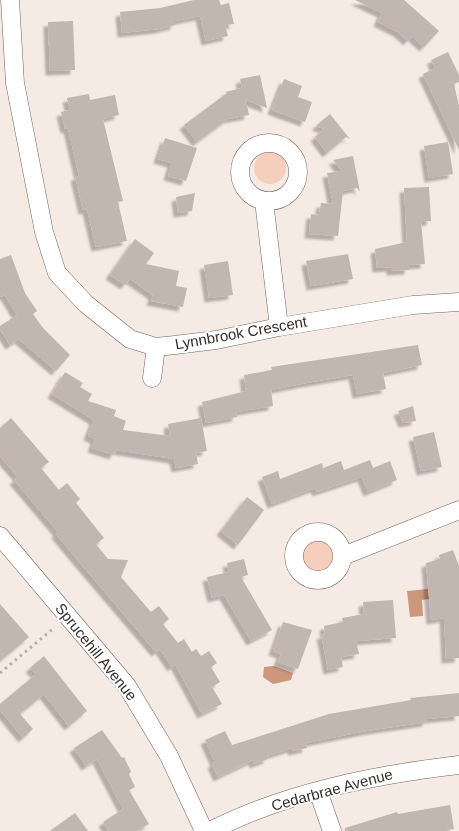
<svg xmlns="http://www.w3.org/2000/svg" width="459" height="831" viewBox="0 0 459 831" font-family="Helvetica,sans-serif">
  <defs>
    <filter id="shadow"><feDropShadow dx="-4.5" dy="4.5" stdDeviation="1" flood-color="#0004"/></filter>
  </defs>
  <rect width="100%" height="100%" fill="#f6eae4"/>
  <path fill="#f5cfbb" d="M254 168a16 16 0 1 1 32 0a16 16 0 1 1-32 0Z
    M301 555a16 16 0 1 1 32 0a16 16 0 1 1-32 0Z"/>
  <path fill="#cc977b" d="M428,589L429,599L422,600L423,616L410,617L407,591Z
    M274,666L293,673L291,680L273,684L263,677L264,667Z"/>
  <path fill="#c1b6b0" filter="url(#shadow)" d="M194,0H219L221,5L229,3L234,24L225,25L228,36L206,41L200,16L175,21V25L159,29L122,33L120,12L160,8Z
    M355,0H404L439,31L424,47L412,36L408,41L398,32L378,22L382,13Z
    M73,21L75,70L50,71L48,22Z
    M448,52L459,75V82L454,84L459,106V150L423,74L435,68L431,60Z
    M260,75L267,108L246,100L249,115L228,119L197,142L184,125L227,93L225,92L242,88L240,79Z
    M284,79L302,86L298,97L312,102L305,122L272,110Z
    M89,94L90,100L115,95L119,115L103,119L123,201L118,202L127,241L96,247L87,209L83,210L75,176H79L68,128L65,129L61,112L70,110L67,98Z
    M330,114L350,139L346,137L327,153L315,137L324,129L316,126Z
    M165,138L197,148L186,181L168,176L172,163L158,159Z
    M448,142L453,174L429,178L424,146Z
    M353,156L360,192L357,188L343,191L338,236L309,234L311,214L319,215L321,203L333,204L327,173L342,171L333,160Z
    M429,187L431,221L421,222L425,264L409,265V270L391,271V267L377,268L375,249L407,242L404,188Z
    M195,193L192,211L178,213L176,197Z
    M135,239L154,253L146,264L179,271L176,286L187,288L183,307L151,301L153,295L130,279L125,285L110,275Z
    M348,254L353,279L311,286L306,261Z
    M11,255L25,293L37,311L33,314L43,328L70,355L56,371L19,339L10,345L0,329V326L17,315L5,295L0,297V259Z
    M228,261L233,295L209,298L204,265Z
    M418,345L422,365L383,373L386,389L357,394L353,375L306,383L271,390L273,406L236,412L237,417L206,423L202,402L246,391L244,375L272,370L271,367Z
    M65,372L83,383L80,387L92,394L88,401L116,410L114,416L126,421L123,430L170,436L168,424L201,418L207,451L196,453L198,464L176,468L174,459L116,450L114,455L92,448L95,439L88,436L94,420L52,394Z
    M413,406L416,421L403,423L398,411Z
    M11,418L49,462L41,468L59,490L67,483L80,499L76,503L104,538L96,544L108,559L128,560L121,577L151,612L159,606L169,619L163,624L178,643L184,639L192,652L196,649L201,656L209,651L217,663L211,667L220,682L212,687L222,704L202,714L175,664L172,667L160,649L156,652L81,564L56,534L58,532L14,480L18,477L0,456V428Z
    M434,432L442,467L421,471L413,437Z
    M370,460L373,468L390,461L397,480L368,492L362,477L317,492L315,488L272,504L262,477L278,471L280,479L322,463L323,468L341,461L344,470Z
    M247,497L264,510L238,545L221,531Z
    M453,550L459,566V658L446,659L444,618L431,620L426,563L440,559L439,555Z
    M244,559L248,575L241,577L272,630L251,641L224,595L212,598L207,577L229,572L227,563Z
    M393,600L396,638L356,641L359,654L341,657L343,667L328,670L321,634L325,635L324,626L343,622L342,618L364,614L363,602Z
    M0,604L29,637L0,661Z
    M283,622L312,630L298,669L278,662L281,654L273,651Z
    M44,656L87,711L69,726L44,694L20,714L33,729L23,738L0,710V704L36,674L30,668Z
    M459,693V716L427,719V722L366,731L306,743L307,748L293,751L292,748L267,756L268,759L254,764L253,760L218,777L212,764L215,762L205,740L225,731L232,745L329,714L411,700L410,698Z
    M102,730L122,758L124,757L131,772L129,774L135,787L129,790L149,824L137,831H109L103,822L123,809L97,759L86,766L74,748Z
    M450,805L454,829L443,831H345V828L397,812L398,814Z
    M75,813L88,831H50Z"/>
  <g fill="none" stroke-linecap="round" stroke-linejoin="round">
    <defs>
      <path id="street" d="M10,0L15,83L44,232L57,273L86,304L130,339L156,347L175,345L216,340L279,327L413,305L459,302
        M240 172a29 29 0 1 1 58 0a29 29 0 1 1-58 0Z
        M264,201L279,327
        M152,378L156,347
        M294 556a24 24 0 1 1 48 0a24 24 0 1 1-48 0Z
        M0,536L127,686L169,756L204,831
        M343,556L459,510
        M318,791L332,831
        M210,831C287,792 374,775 459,765"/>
    </defs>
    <use href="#street" stroke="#6d635e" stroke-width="19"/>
    <path stroke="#bab0ab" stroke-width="3" stroke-dasharray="2.5 4" stroke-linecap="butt" d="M0,673L54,628"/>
    <use href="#street" stroke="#fff" stroke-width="18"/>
  </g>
  <g text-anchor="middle" stroke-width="4" stroke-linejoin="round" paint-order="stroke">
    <g font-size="15" fill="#342f2d" stroke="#fff">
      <text transform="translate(241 333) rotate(-10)" y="5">Lynnbrook Crescent</text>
      <text transform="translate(96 652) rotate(51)" y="5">Sprucehill Avenue</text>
      <text transform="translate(332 790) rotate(-15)" y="5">Cedarbrae Avenue</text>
    </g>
  </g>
</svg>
